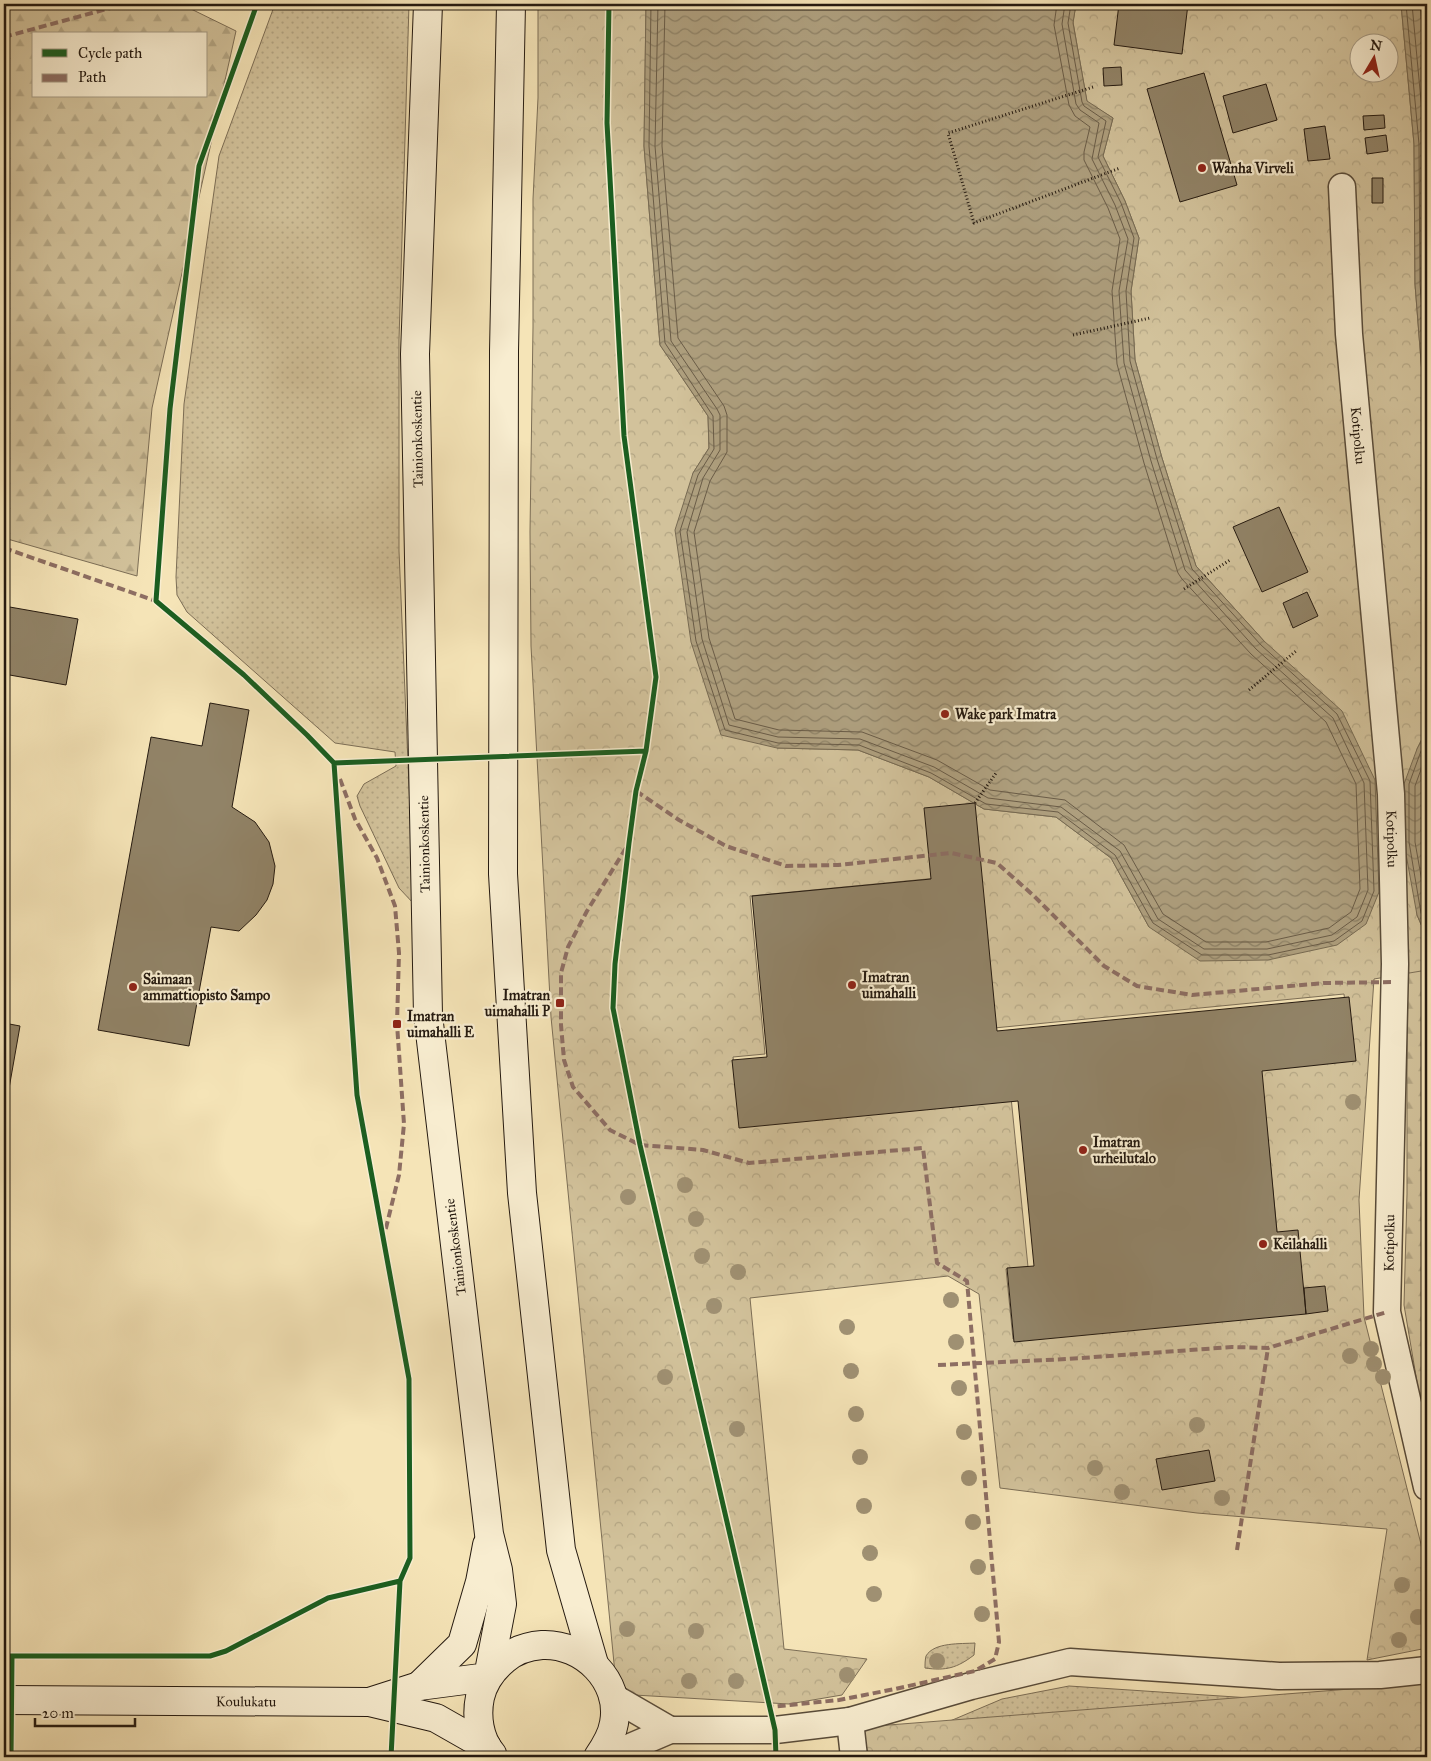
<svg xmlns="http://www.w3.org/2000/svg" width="1431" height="1761" viewBox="0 0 1431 1761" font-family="'IM FELL Great Primer',serif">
  <defs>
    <pattern id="grass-dots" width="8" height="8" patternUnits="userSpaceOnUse" patternTransform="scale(1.25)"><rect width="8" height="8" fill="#d2c29b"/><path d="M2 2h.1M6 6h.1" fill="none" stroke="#b4a684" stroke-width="1.8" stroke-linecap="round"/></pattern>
    <pattern id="forest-firs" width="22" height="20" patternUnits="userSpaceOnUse" patternTransform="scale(1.25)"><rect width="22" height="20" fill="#d2c29b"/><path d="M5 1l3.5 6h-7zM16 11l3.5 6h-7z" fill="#b4a684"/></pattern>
    <pattern id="park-crowns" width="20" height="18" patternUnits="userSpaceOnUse" patternTransform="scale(1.25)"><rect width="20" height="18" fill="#d2c29b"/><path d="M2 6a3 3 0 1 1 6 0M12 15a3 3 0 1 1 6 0" fill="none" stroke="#b4a684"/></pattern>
    <pattern id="water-waves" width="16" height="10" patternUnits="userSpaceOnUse" patternTransform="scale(1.25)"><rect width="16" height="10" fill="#ae9f7e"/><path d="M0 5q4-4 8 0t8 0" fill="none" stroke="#8d8166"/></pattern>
  </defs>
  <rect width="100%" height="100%" fill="#f5e4b7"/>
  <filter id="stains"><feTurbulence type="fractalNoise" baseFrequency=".004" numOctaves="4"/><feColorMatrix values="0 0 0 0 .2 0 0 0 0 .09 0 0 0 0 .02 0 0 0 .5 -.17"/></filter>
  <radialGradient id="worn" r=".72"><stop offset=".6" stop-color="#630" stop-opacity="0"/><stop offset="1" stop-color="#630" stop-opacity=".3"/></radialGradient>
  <path fill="url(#grass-dots)" stroke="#7c6e56" d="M275,4H409L399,340V551L414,904L399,888L360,806L357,796L364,784L396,766L395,752L335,743L187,612L177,595L176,577L184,404L219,156Z
    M975,1643L974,1655C957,1668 946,1671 925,1668C925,1664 925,1660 926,1656C934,1642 961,1644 975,1643Z
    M1069,1686L1281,1700L1427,1757H972L917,1735L1002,1699Z"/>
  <path fill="url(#forest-firs)" stroke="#7c6e56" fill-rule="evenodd" d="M4,4H190L189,8L236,31L152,408L137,576L4,538ZM34,34H206V96H34Z
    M1407,958L1427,959V1430L1421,1406L1404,1305L1407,1194Z"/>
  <path fill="url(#park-crowns)" stroke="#7c6e56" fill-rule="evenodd" d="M538,4H646L644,146L660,345L708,416L709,448L693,473L777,748L858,750L929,777L984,809L1056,817L1111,858L1149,927L1264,641L1196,566L1162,458L1135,360L1131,291L1139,238L1125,201L1103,156L1113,118L1087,102L1073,22L1076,4H1401L1414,144L1415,284L1427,438V729L1417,749V915L1427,938V970L1374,979L1359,1200L1364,1317L1427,1568V1648L1367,1660L1387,1529L1197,1513L1000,1488L979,1294L948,1276L750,1298L784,1649L867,1659L842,1695L789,1704L617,1694L551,1017L531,646L530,532L533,327V199L538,98ZM1358,42H1388V72H1358ZM979,874L994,1028L1344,994L1349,1041L1259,1051L1285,1312L1013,1339L1006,1269L1028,1267L1011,1097L740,1123L733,1057L765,1054L750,896Z
    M1427,1683V1757H868L863,1727Z"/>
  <path fill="url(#water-waves)" stroke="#776a52" d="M646,4H1076L1073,23L1087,101L1113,118L1103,156L1125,201L1139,238L1131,291L1135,360L1162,458L1196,566L1264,641L1342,711L1375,780L1379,892L1366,924L1337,945L1268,960L1200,961L1149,927L1111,858L1056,817L984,809L929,777L858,750L777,748L721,735L691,642L675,530L693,473L709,448L708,416L660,345L644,146Z
    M1401,4H1427V438L1415,284L1414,144Z
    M1427,729V938L1417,915L1404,843V784L1417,749Z"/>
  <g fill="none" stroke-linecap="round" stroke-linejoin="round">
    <path stroke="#6a5c47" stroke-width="1" d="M651,4L649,146L665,343L713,416L714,449L698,475L680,531L696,641L725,730L778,743L859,745L931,773L986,804L1058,812L1115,855L1153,923L1202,955H1268L1334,941L1362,921L1374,891L1370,781L1337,714L1261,645L1192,569L1157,459L1130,361L1126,291L1134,238L1121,203L1098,157L1106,121L1084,106L1082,102L1068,23L1071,4
      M658,4L655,146L671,341L717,409L720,415V450L703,478L687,532L702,639L729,725L778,737L860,739L934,767L988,798L1061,807L1120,851L1158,919L1204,949H1267L1332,935L1357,917L1368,890L1364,783L1333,718L1256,649L1185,570L1151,461L1124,363L1119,291L1128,239L1115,205L1092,159L1099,123L1080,110L1076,104L1062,24L1065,4
      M665,4L662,146L678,338L724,406L727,415V452L710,481L694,532L709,638L735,719L779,730L862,732L937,760L990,790L1065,800L1124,845L1163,914L1206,942H1266L1329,928L1351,912L1360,889L1356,784L1326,722L1251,654L1182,579L1178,573L1144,463L1117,364L1112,291L1120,239L1108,208L1084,160V152L1090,127L1075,116L1069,105L1054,25L1057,4
      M1406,4L1419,144L1420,284L1427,375
      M1412,4L1425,144L1427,298
      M1420,4L1427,86
      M1427,740L1421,751L1409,784V842L1421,913L1427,926
      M1427,753L1415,786V842L1427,910
      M1427,775C1418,802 1422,840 1427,868"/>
  </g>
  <path fill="#918367" stroke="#251a10" d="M1119,4H1188L1182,54L1114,45Z
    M1121,67L1122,85L1104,86L1103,68Z
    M1204,73L1237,185L1180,202L1147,89Z
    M1266,84L1277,120L1233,133L1223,96Z
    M1384,115L1385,128L1364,130L1363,116Z
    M1325,126L1330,159L1308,161L1304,129Z
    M1386,135L1388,151L1367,154L1365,138Z
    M1372,178H1383V203H1372Z
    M1279,507L1308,572L1262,592L1233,527Z
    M1307,592L1318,616L1293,628L1283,603Z
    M4,606L78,619L66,685L4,674Z
    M210,703L249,710L232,807L255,822L269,842L275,866L273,884L267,900L256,915L239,931L211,927L189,1046L98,1030L151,737L202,746Z
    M975,803L997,1031L1349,997L1356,1061L1262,1071L1277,1232L1298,1230L1306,1314L1014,1342L1007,1268L1034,1266L1018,1101L739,1128L732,1060L767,1057L752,896L931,879L924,808Z
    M4,1023L20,1026L4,1117Z
    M1325,1286L1328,1311L1306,1314L1304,1288Z
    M1209,1450L1215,1481L1162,1490L1156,1459Z"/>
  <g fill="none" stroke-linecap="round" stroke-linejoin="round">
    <defs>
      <g id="street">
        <path id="s1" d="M1342,187L1349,334L1391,794L1395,964L1387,1312L1427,1487"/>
        <path d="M613,1697L670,1730"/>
        <path d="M850,1721L854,1757"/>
        <path d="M607,1757L670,1730H775L850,1721L971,1686L1070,1662L1279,1676L1380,1675L1427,1670"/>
      </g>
      <g id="secondary">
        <path d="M511,4L504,351L503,874L522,1193L561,1550L594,1664"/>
        <path d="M419,1686L462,1644L480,1582L487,1545"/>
        <path id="s2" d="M4,1700L369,1702L436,1718L487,1747"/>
        <path d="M369,1702L419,1686L488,1677L502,1604L498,1570L489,1534L428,1015L415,354L428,4"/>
        <path d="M492,1754C479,1739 476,1716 480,1697C484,1681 492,1670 504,1660C515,1650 528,1646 542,1645C583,1643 622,1681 614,1723C612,1736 605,1747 598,1757"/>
      </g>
    </defs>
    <use href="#street" stroke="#594c3a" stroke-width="29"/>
    <use href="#secondary" stroke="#251a10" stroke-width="30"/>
    <path stroke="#251a10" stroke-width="3" stroke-dasharray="1 2.5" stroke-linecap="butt" d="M1093,87L948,133L974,223L1120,168
      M1073,335L1150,318
      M1184,589L1230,560
      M1249,690L1296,651
      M975,803L996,773"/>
    <use href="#street" stroke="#f8edd0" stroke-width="26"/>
    <use href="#secondary" stroke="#f8edd0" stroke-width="28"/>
    <path stroke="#8d6e63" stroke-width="4" stroke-dasharray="8 4" stroke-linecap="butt" d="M4,37L125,4
      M4,548L156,601
      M340,779L355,819L377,858L395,906L399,953L397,1024L404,1124L399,1175L385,1232
      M636,791L679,820L726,846L786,866L838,865L951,853L997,863L1034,896L1104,966L1137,986L1192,995L1324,983L1394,982
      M626,848L587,911L568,947L561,973V1025L564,1060L573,1087L610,1130L640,1145L703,1150L749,1163L923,1148L937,1263L967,1281L999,1642L995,1659L975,1671L895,1689L839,1700L770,1707
      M938,1365L1068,1359L1232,1347L1268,1348L1387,1312
      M1237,1550L1268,1348"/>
    <defs>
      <path id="cycleway" d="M257,4L199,166L170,409L156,601L244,675L307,735L334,763L357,1095L409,1379L410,1558L400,1581L391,1757
        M609,4L607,123L624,436L656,677L646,751L636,791L629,843L615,964L613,1008L640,1145L775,1730L776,1757
        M334,763L646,751
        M4,1656H210L226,1651L328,1598L400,1581
        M11,1757L12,1656"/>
    </defs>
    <use href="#cycleway" stroke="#f8edd0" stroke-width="8"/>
    <use href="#cycleway" stroke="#1b5e20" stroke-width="5"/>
  </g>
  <g fill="#9f9072">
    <circle cx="1353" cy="1102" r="8"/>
    <circle cx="685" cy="1185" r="8"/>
    <circle cx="628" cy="1197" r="8"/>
    <circle cx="696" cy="1219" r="8"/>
    <circle cx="1319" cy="1242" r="8"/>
    <circle cx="702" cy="1256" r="8"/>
    <circle cx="738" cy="1272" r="8"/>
    <circle cx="951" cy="1300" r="8"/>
    <circle cx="714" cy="1306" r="8"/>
    <circle cx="847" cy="1327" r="8"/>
    <circle cx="956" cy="1342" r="8"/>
    <circle cx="1371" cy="1349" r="8"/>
    <circle cx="1350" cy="1356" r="8"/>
    <circle cx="1374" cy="1364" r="8"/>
    <circle cx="851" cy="1371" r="8"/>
    <circle cx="665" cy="1377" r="8"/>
    <circle cx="1383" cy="1377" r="8"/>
    <circle cx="959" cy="1388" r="8"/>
    <circle cx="856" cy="1414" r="8"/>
    <circle cx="1197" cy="1425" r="8"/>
    <circle cx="737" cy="1429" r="8"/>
    <circle cx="964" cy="1432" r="8"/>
    <circle cx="860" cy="1457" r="8"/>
    <circle cx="1095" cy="1468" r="8"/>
    <circle cx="969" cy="1478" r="8"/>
    <circle cx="1122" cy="1492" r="8"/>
    <circle cx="1222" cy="1498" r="8"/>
    <circle cx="864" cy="1506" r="8"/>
    <circle cx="973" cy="1522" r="8"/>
    <circle cx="870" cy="1553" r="8"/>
    <circle cx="978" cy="1567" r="8"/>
    <circle cx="1402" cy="1585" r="8"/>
    <circle cx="874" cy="1594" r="8"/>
    <circle cx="982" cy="1614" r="8"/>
    <circle cx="1418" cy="1617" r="8"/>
    <circle cx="627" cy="1629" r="8"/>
    <circle cx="696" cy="1631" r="8"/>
    <circle cx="1399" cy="1640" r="8"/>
    <circle cx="937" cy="1661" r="8"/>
    <circle cx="847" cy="1675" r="8"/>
    <circle cx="689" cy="1681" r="8"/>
    <circle cx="736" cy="1681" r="8"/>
  </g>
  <g fill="#8f2418" stroke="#f8edd0" stroke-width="2">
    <circle cx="1202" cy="168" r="5"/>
    <circle cx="945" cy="714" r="5"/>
    <circle cx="852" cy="985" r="5"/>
    <circle cx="133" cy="987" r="5"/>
    <rect x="555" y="998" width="10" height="10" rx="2.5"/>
    <rect x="392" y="1019" width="10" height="10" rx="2.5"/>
    <circle cx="1083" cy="1150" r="5"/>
    <circle cx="1263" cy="1244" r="5"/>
  </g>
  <g text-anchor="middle" stroke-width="4.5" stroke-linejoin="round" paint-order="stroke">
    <g font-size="14" font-weight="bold" fill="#251a10" stroke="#f8edd0" text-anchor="start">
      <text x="1212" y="173">Wanha Virveli</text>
      <text x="955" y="719">Wake park Imatra</text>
      <text x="862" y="982">Imatran<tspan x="862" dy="16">uimahalli</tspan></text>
      <text x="143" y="984">Saimaan<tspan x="143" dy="16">ammattiopisto Sampo</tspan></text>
      <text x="550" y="1000" text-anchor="end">Imatran<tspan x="550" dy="16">uimahalli P</tspan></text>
      <text x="407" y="1021">Imatran<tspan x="407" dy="16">uimahalli E</tspan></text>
      <text x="1093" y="1147">Imatran<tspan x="1093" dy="16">urheilutalo</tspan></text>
      <text x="1273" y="1249">Keilahalli</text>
    </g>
    <g font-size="14" fill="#251a10" stroke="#f8edd0">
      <text dy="5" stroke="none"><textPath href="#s1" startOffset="249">Kotipolku</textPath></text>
      <text transform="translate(417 439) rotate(-91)" y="5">Tainionkoskentie</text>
      <text dy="5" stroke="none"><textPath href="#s1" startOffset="654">Kotipolku</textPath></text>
      <text transform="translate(424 844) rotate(-91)" y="5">Tainionkoskentie</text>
      <text transform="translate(1389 1243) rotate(-89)" y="5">Kotipolku</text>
      <text transform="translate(455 1247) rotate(-97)" y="5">Tainionkoskentie</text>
      <text dy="5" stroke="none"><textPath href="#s2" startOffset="242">Koulukatu</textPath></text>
    </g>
  </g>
  <rect width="1431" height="1761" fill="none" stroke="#f5e4b7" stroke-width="20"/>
  <rect x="5" y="5" width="1421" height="1751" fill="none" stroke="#251a10" stroke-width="2.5"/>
  <rect x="10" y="10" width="1411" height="1741" fill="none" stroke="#251a10"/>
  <rect x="32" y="32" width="175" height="65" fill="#f8edd0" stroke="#a49983"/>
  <rect x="42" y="49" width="25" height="8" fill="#1b5e20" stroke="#a49983"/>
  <text x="78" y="58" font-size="15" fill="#251a10">Cycle path</text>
  <rect x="42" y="74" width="25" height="8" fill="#8d6e63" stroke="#a49983"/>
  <text x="78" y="82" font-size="15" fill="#251a10">Path</text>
  <g transform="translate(1374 58) rotate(9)"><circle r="24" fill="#f8edd0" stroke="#a49983"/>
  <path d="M0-4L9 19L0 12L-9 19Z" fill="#8f2418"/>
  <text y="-8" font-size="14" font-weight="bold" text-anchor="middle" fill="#251a10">N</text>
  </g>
  <path d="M35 1718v8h100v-8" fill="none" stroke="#251a10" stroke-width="2.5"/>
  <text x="42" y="1718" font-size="15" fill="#251a10" stroke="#f8edd0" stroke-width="4" paint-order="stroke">20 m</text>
  <rect width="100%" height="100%" filter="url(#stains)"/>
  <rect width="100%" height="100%" fill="url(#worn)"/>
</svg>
